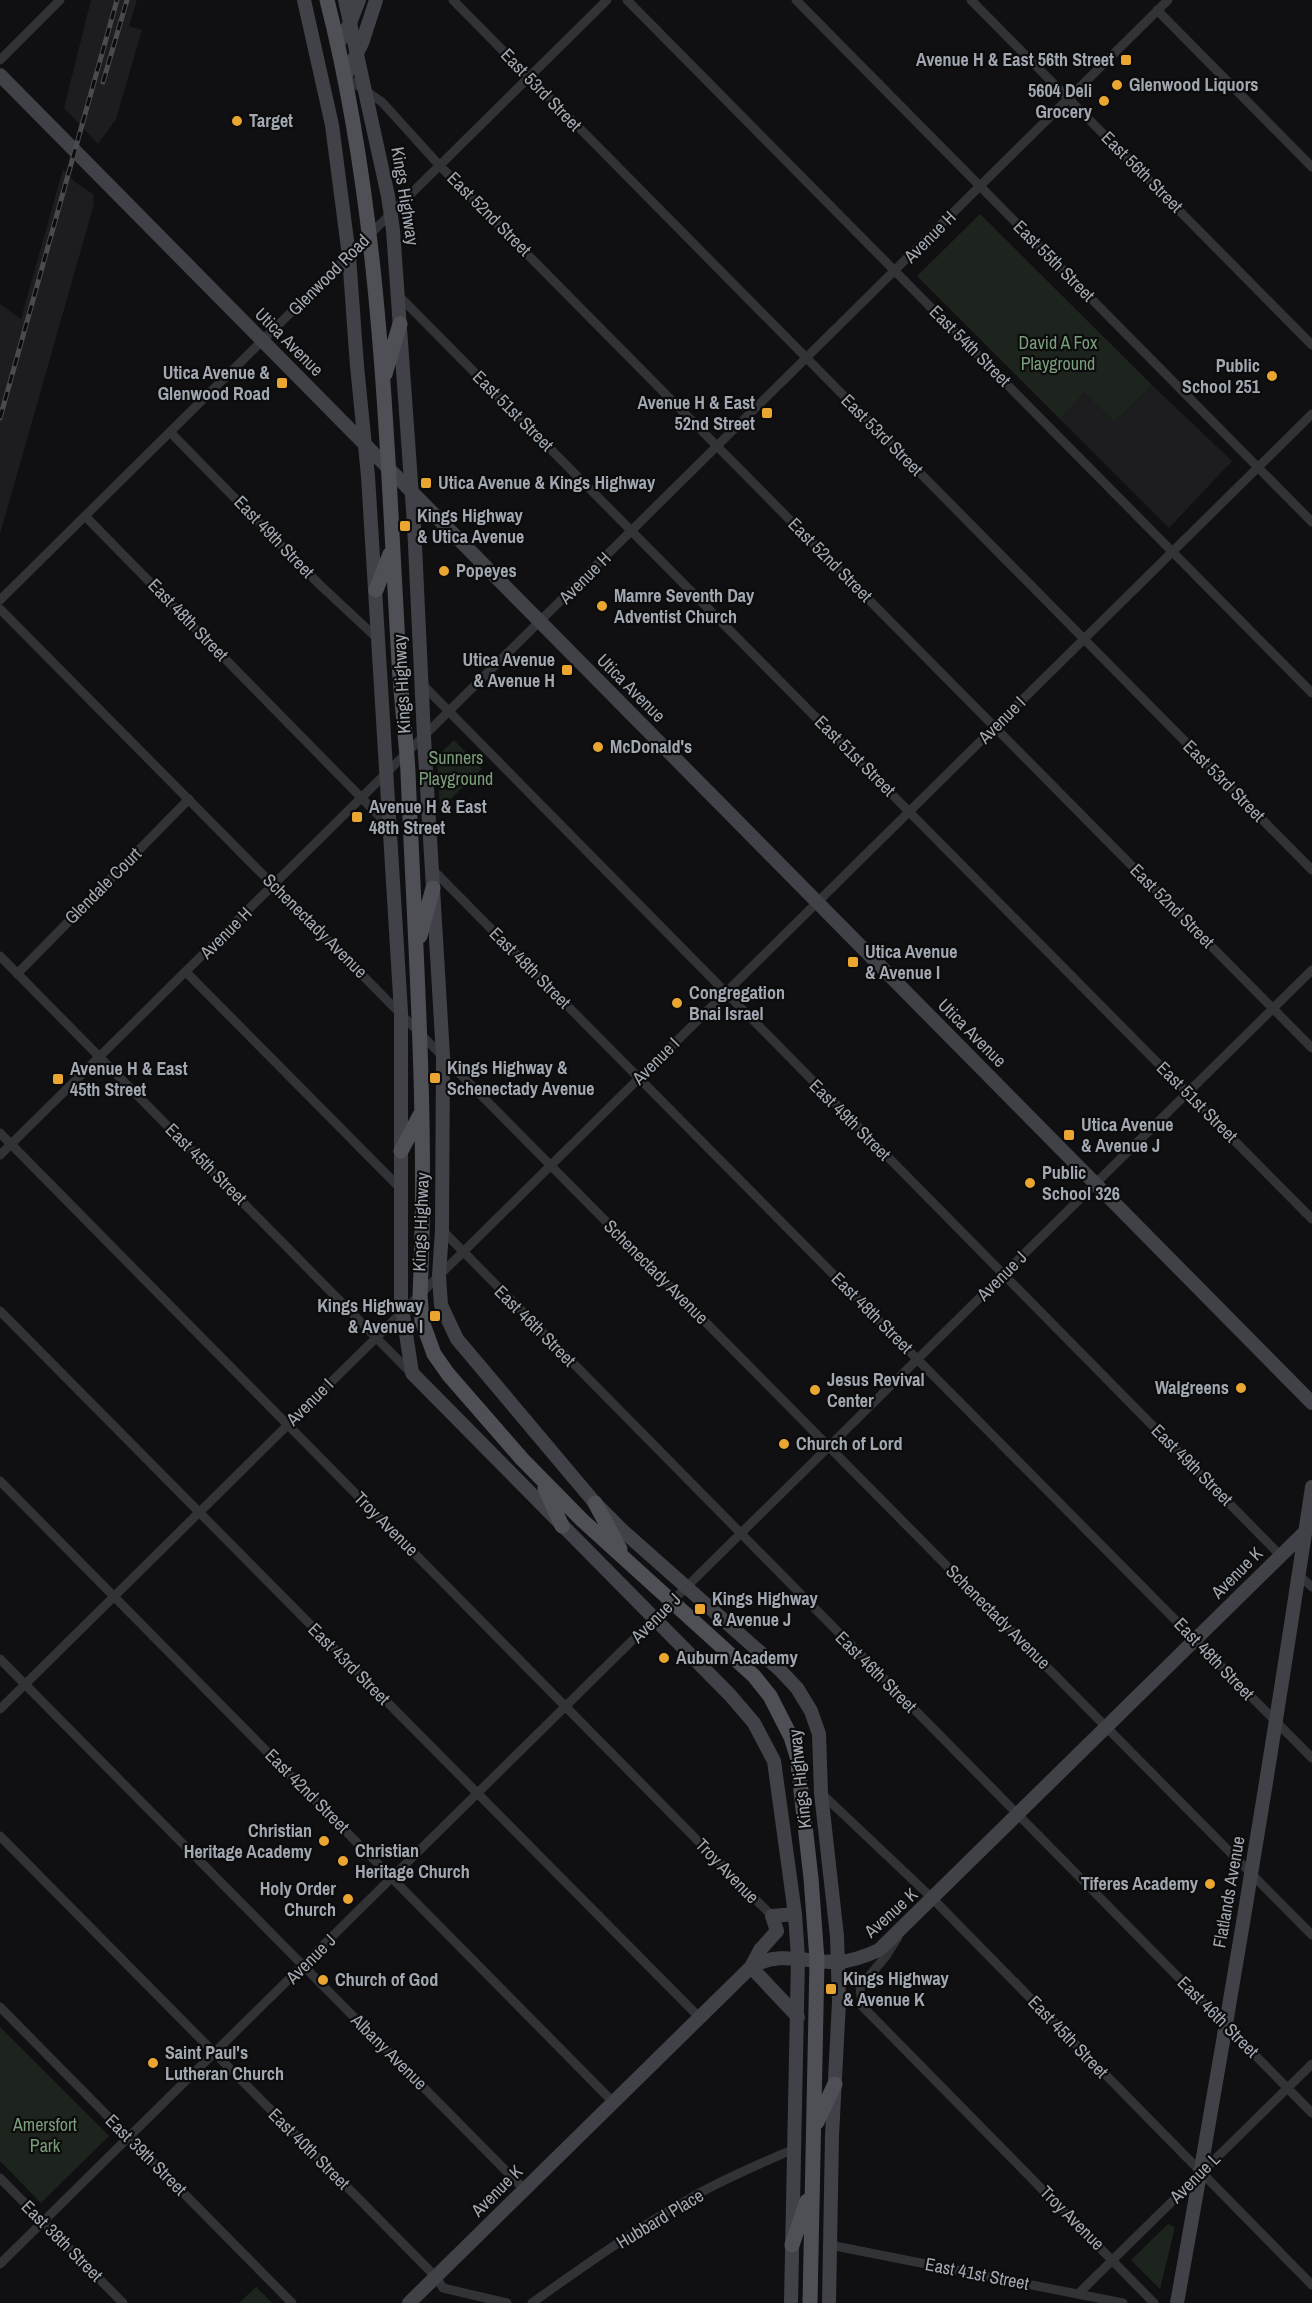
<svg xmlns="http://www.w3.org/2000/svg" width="1312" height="2303" viewBox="0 0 1312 2303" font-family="'Archivo Narrow',sans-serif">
  <rect width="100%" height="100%" fill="#101012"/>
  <path fill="#1d1d1f" d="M91,0H137L129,26L142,30L116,119L98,144L64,108Z
    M63,169L75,182L93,194L94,204L0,534V304L21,319Z
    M1152,385L1232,461L1169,528L1060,419L1084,393L1114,422Z"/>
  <path fill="#1d241e" d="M980,214L1152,385L1114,422L1084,393L1060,419L917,276Z
    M454,740L482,769L440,809L437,757Z
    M0,2027L109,2136L41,2203L0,2161Z
    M1168,2224L1175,2227L1160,2289L1131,2260Z
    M256,2287L272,2303H239Z"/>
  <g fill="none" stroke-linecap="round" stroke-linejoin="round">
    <path stroke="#323337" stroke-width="9" d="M453,0L1312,870
      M627,0L1312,693
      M796,0L1312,522
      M971,0L1312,345
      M1157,10L1312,167
      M0,60L60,0
      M345,77L382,102L440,166L1312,1048
      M397,294L1312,1219
      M170,432L320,585L379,640
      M85,516L390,827
      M0,600L607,0
      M0,609L1312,1935
      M421,683L1280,1555
      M432,869L1312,1758
      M0,956L411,1373
      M186,972L401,1189
      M17,974L189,799
      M0,1133L772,1916
      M0,1155L1168,0
      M442,1230L1312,2113
      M0,1311L699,2017
      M0,1481L613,2102
      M1300,1576L1312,1587
      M0,1659L524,2189
      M0,1709L1312,414
      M821,1793L933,1899L1312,2285
      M0,1836L436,2277L443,2288L507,2303
      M898,1937L886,1956L860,1987L862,2006L1154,2303
      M0,2007L292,2303
      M0,2178L123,2303
      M830,2245L1123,2303
      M0,2264L1312,970
      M1079,2293L1312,2064
      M532,2303C585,2265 639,2227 696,2195C728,2177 762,2163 796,2148"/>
    <path stroke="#404247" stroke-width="14" d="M304,0L332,125L349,256L357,366L368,476L401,1012V1301L412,1373L730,1695L754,1723L774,1761L795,1914L798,1958L791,2303
      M345,0L388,196L393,230L414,524L424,737L443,1056L442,1230L439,1276L441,1305L457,1339L595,1503L623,1531L779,1669L797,1688L811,1711L819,1734L821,1793L837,1936L839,2002L832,2136L829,2303
      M338,44L350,23L359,0
      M0,75L1312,1403
      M345,77L362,43L376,0
      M752,1965L760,1950L777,1931L772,1916L795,1914
      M751,1967L798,2017
      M409,2303L751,1967C780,1950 807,1963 838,1962C853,1961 866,1956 879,1950L1312,1525
      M1177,2303C1226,2032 1271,1760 1312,1487"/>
    <path stroke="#4e5056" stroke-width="15" d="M327,0C382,216 386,440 399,662C401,699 406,736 408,772C415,946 428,1121 420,1295L422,1321L434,1354L448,1374L522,1459L582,1520L754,1676L770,1696L791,1737L797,1756L811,1878L817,1960L810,2303
      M385,374L400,324
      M376,590L390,554
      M420,936L433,888
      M401,1151L420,1115
      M545,1488L562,1526
      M595,1503L620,1549
      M817,2122L835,2084
      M792,2245L807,2201"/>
    <defs>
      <path id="rail" d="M103,82L127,0
        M0,418L117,0"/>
    </defs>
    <use href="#rail" stroke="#494b50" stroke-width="5"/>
    <use href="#rail" stroke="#0c0c0d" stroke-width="3" stroke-dasharray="9" stroke-linecap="butt"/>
  </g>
  <g fill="#eaa630" stroke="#0c0c0d" stroke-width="2">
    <rect x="1120" y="54" width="12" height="12" rx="3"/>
    <circle cx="1117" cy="85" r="6"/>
    <circle cx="1104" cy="101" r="6"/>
    <circle cx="237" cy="121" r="6"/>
    <circle cx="1272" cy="376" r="6"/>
    <rect x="276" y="377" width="12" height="12" rx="3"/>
    <rect x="761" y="407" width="12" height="12" rx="3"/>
    <rect x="420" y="477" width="12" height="12" rx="3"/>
    <rect x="399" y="520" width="12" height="12" rx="3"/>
    <circle cx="444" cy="571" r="6"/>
    <circle cx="602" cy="606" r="6"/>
    <rect x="561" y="664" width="12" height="12" rx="3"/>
    <circle cx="598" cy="747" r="6"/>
    <rect x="351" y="811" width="12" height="12" rx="3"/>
    <rect x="847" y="956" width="12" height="12" rx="3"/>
    <circle cx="677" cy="1003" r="6"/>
    <rect x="429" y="1072" width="12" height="12" rx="3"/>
    <rect x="52" y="1073" width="12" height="12" rx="3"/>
    <rect x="1063" y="1129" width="12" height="12" rx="3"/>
    <circle cx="1030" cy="1183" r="6"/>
    <rect x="429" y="1310" width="12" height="12" rx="3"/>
    <circle cx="1241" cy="1388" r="6"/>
    <circle cx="815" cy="1390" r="6"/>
    <circle cx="784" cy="1444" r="6"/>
    <rect x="694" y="1603" width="12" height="12" rx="3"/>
    <circle cx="664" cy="1658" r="6"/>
    <circle cx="324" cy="1841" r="6"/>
    <circle cx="343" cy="1861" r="6"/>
    <circle cx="1210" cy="1884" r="6"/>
    <circle cx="348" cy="1899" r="6"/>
    <circle cx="323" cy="1980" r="6"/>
    <rect x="825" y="1983" width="12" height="12" rx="3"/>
    <circle cx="153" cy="2063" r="6"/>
  </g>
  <g text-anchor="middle" stroke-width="4.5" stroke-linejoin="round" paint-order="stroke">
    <g font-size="18" font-weight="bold" fill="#a2a8b2" stroke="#0c0c0d" text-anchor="start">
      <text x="1114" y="66" text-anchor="end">Avenue H &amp; East 56th Street</text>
      <text x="1129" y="91">Glenwood Liquors</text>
      <text x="1092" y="97" text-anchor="end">5604 Deli<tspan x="1092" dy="21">Grocery</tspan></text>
      <text x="249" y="127">Target</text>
      <text x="1260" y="372" text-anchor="end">Public<tspan x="1260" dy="21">School 251</tspan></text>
      <text x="270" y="379" text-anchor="end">Utica Avenue &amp;<tspan x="270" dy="21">Glenwood Road</tspan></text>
      <text x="755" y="409" text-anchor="end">Avenue H &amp; East<tspan x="755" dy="21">52nd Street</tspan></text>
      <text x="438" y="489">Utica Avenue &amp; Kings Highway</text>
      <text x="417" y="522">Kings Highway<tspan x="417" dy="21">&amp; Utica Avenue</tspan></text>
      <text x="456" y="577">Popeyes</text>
      <text x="614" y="602">Mamre Seventh Day<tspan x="614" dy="21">Adventist Church</tspan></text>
      <text x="555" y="666" text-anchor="end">Utica Avenue<tspan x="555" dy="21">&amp; Avenue H</tspan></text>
      <text x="610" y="753">McDonald's</text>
      <text x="369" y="813">Avenue H &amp; East<tspan x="369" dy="21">48th Street</tspan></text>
      <text x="865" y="958">Utica Avenue<tspan x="865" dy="21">&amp; Avenue I</tspan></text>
      <text x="689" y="999">Congregation<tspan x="689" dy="21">Bnai Israel</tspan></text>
      <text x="447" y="1074">Kings Highway &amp;<tspan x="447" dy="21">Schenectady Avenue</tspan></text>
      <text x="70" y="1075">Avenue H &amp; East<tspan x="70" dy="21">45th Street</tspan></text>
      <text x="1081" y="1131">Utica Avenue<tspan x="1081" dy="21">&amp; Avenue J</tspan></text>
      <text x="1042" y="1179">Public<tspan x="1042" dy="21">School 326</tspan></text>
      <text x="423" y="1312" text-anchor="end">Kings Highway<tspan x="423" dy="21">&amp; Avenue I</tspan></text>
      <text x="827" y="1386">Jesus Revival<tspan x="827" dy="21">Center</tspan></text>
      <text x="1229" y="1394" text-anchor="end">Walgreens</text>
      <text x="796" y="1450">Church of Lord</text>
      <text x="712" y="1605">Kings Highway<tspan x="712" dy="21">&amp; Avenue J</tspan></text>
      <text x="676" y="1664">Auburn Academy</text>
      <text x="312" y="1837" text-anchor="end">Christian<tspan x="312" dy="21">Heritage Academy</tspan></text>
      <text x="355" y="1857">Christian<tspan x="355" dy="21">Heritage Church</tspan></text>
      <text x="1198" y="1890" text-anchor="end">Tiferes Academy</text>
      <text x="336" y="1895" text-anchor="end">Holy Order<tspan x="336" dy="21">Church</tspan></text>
      <text x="843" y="1985">Kings Highway<tspan x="843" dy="21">&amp; Avenue K</tspan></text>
      <text x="335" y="1986">Church of God</text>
      <text x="165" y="2059">Saint Paul's<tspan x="165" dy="21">Lutheran Church</tspan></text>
    </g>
    <g font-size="18" fill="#a2a8b2" stroke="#0c0c0d">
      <text transform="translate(541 90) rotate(46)" y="6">East 53rd Street</text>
      <text transform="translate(1142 172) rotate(45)" y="6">East 56th Street</text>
      <text transform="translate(405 196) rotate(81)" y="6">Kings Highway</text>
      <text transform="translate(489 214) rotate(45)" y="6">East 52nd Street</text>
      <text transform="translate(930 237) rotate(-45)" y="6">Avenue H</text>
      <text transform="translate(1054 261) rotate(45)" y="6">East 55th Street</text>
      <text transform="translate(329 275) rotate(-45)" y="6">Glenwood Road</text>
      <text transform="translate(289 342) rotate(45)" y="6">Utica Avenue</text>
      <text transform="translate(970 346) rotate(45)" y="6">East 54th Street</text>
      <text transform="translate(513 411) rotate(45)" y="6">East 51st Street</text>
      <text transform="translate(882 435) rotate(45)" y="6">East 53rd Street</text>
      <text transform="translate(274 537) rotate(46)" y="6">East 49th Street</text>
      <text transform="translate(830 560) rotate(45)" y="6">East 52nd Street</text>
      <text transform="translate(585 578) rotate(-45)" y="6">Avenue H</text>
      <text transform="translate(188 620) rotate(46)" y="6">East 48th Street</text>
      <text transform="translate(402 684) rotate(-93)" y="6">Kings Highway</text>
      <text transform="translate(631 688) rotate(45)" y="6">Utica Avenue</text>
      <text transform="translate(1002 720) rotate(-45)" y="6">Avenue I</text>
      <text transform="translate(855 756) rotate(45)" y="6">East 51st Street</text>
      <text transform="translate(1224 781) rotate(45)" y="6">East 53rd Street</text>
      <text transform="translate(103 886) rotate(-45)" y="6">Glendale Court</text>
      <text transform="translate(1172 906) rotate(45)" y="6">East 52nd Street</text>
      <text transform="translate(315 926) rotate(45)" y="6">Schenectady Avenue</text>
      <text transform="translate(226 933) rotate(-45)" y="6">Avenue H</text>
      <text transform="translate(530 968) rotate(45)" y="6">East 48th Street</text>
      <text transform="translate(972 1033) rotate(45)" y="6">Utica Avenue</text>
      <text transform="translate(656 1061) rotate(-45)" y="6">Avenue I</text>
      <text transform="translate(1197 1102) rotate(45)" y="6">East 51st Street</text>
      <text transform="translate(850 1120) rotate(45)" y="6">East 49th Street</text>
      <text transform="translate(206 1164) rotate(45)" y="6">East 45th Street</text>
      <text transform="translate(421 1222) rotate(-88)" y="6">Kings Highway</text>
      <text transform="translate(656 1272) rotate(45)" y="6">Schenectady Avenue</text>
      <text transform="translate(1002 1276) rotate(-45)" y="6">Avenue J</text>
      <text transform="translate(872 1313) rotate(45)" y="6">East 48th Street</text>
      <text transform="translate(535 1326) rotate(45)" y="6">East 46th Street</text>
      <text transform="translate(310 1402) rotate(-45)" y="6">Avenue I</text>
      <text transform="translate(1192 1465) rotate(45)" y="6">East 49th Street</text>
      <text transform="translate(386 1524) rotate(45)" y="6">Troy Avenue</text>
      <text transform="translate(1237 1573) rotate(-45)" y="6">Avenue K</text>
      <text transform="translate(998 1617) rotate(45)" y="6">Schenectady Avenue</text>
      <text transform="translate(656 1618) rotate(-45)" y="6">Avenue J</text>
      <text transform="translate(1214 1659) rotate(46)" y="6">East 48th Street</text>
      <text transform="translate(349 1664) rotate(45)" y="6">East 43rd Street</text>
      <text transform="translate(876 1672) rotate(45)" y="6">East 46th Street</text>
      <text transform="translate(800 1779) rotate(-96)" y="6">Kings Highway</text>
      <text transform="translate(307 1791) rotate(45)" y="6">East 42nd Street</text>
      <text transform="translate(727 1871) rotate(46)" y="6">Troy Avenue</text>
      <text transform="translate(1229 1892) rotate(-80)" y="6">Flatlands Avenue</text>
      <text transform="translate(891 1913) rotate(-42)" y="6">Avenue K</text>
      <text transform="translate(311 1959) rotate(-45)" y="6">Avenue J</text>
      <text transform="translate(1218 2017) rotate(45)" y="6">East 46th Street</text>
      <text transform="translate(1068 2037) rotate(46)" y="6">East 45th Street</text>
      <text transform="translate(389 2052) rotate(45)" y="6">Albany Avenue</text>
      <text transform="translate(309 2149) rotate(45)" y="6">East 40th Street</text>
      <text transform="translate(146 2155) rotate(45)" y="6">East 39th Street</text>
      <text transform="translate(1195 2178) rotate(-45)" y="6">Avenue L</text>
      <text transform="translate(497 2191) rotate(-45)" y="6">Avenue K</text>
      <text transform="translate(1072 2218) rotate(45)" y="6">Troy Avenue</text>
      <text transform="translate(660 2219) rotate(-31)" y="6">Hubbard Place</text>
      <text transform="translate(62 2241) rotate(45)" y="6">East 38th Street</text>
      <text transform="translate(977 2274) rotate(11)" y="6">East 41st Street</text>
    </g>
    <g font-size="18" fill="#7a9d7b" stroke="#0c0c0d">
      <text x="1058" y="349">David A Fox<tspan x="1058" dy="21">Playground</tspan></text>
      <text x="456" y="764">Sunners<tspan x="456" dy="21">Playground</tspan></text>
      <text x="45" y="2131">Amersfort<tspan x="45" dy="21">Park</tspan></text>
    </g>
  </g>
</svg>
